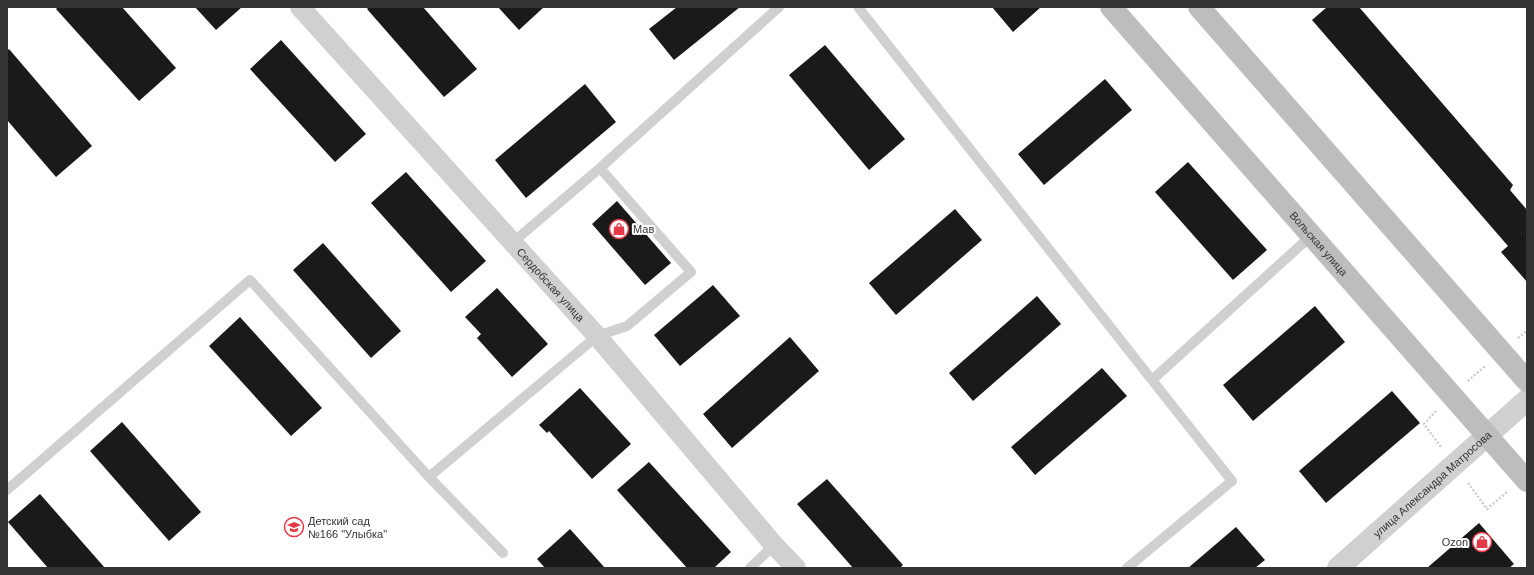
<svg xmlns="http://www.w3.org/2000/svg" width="1534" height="575" viewBox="0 0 1534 575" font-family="Arial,sans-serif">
  <rect width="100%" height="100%" fill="#fff"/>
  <path fill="#1a1a1a" d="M58,7H122L176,68L139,101L56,9Z
    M195,7H242L216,30Z
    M369,7H423L477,69L444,97L367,9Z
    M498,7H544L519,30Z
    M677,7H740L674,60L649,29Z
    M992,7H1041L1013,32Z
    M1327,7H1359L1513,185L1510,190L1527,210V229L1521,234L1527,229V282L1501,252L1508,246L1312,20Z
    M281,40L366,134L335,162L250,69Z
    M825,45L905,139L869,170L789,75Z
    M9,49L92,146L56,177L7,120V51Z
    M1105,79L1132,110L1044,185L1018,154Z
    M585,84L616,122L526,198L495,160Z
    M1188,162L1267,250L1233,280L1155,192Z
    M406,172L486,261L451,292L371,203Z
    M617,201L671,263L645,285L592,224Z
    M955,209L982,240L896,315L869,283Z
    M323,243L401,331L371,358L293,270Z
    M713,285L740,316L680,366L654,335Z
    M497,288L548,344L512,377L477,338L481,334L465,317Z
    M1037,296L1061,324L973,401L949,373Z
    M1315,306L1345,342L1253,421L1223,385Z
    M240,317L322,408L291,436L209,346Z
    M790,337L819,371L732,448L703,414Z
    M1102,368L1127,396L1035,475L1011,447Z
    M580,388L631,444L592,479L549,431L547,433L539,425Z
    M1392,391L1420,423L1326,503L1299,471Z
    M122,422L201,512L169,541L90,451Z
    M649,462L731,552L714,568H687L617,490Z
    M827,479L903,565L900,568H853L797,504Z
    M40,494L105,568H48L8,522Z
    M1479,523L1514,564L1509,568H1427Z
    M1236,527L1265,560L1255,568H1188Z
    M570,529L605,568H545L537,559Z"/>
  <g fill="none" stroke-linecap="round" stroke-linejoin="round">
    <path stroke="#cdcdcd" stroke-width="2.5" stroke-dasharray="2 2" stroke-linecap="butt" d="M1518,338L1527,331
      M1468,381L1485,366
      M1436,411L1424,424L1441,447
      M1468,483L1487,509L1507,492"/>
    <path stroke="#d0d0d0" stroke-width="10" d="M858,7L1152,380L1312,235
      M512,243L600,168
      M429,477L503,553
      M7,490L250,280L429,477L597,336L627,326L691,272L600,168L779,7
      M750,568L774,545
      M1127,568L1232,481L1152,380"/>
    <path stroke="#d0d0d0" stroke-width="20" id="s1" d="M300,7L597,336L774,545L796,568"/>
    <path stroke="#d0d0d0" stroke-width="22" id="s2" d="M1338,568L1527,400"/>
    <g stroke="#bdbdbd" stroke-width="22">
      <path id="s3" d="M1111,7L1527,481"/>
      <path d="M1199,7L1527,381"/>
    </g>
  </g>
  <defs>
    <symbol id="shop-ring" viewBox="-11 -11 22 22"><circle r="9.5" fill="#fff" stroke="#e63946" stroke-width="1.5"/><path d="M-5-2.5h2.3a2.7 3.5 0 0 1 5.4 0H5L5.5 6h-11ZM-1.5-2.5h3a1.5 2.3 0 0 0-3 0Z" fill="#e63946"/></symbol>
    <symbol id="school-ring" viewBox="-11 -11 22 22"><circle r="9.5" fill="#fff" stroke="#e63946" stroke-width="1.5"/><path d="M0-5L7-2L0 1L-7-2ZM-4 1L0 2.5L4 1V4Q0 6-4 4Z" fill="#e63946"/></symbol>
  </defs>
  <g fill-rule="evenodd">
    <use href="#shop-ring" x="608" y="218" width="22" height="22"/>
    <use href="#school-ring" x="283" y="516" width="22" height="22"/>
    <use href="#shop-ring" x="1471" y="531" width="22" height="22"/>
  </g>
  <g text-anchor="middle" stroke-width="4" stroke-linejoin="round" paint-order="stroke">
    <g font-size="11" fill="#333" stroke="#fff" text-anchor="start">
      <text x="633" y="233">Мав</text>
      <text x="308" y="525">Детский сад<tspan x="308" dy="13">№166 "Улыбка"</tspan></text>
      <text x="1468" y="546" text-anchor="end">Ozon</text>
    </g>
    <g font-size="11" fill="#333" stroke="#fff">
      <text dy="4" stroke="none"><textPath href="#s3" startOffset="315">Вольская улица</textPath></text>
      <text dy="4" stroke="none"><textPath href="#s1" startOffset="374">Сердобская улица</textPath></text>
      <text dy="4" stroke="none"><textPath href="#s2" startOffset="126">улица Александра Матросова</textPath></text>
    </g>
  </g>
  <rect width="1534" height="575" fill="none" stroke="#333333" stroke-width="16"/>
</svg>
